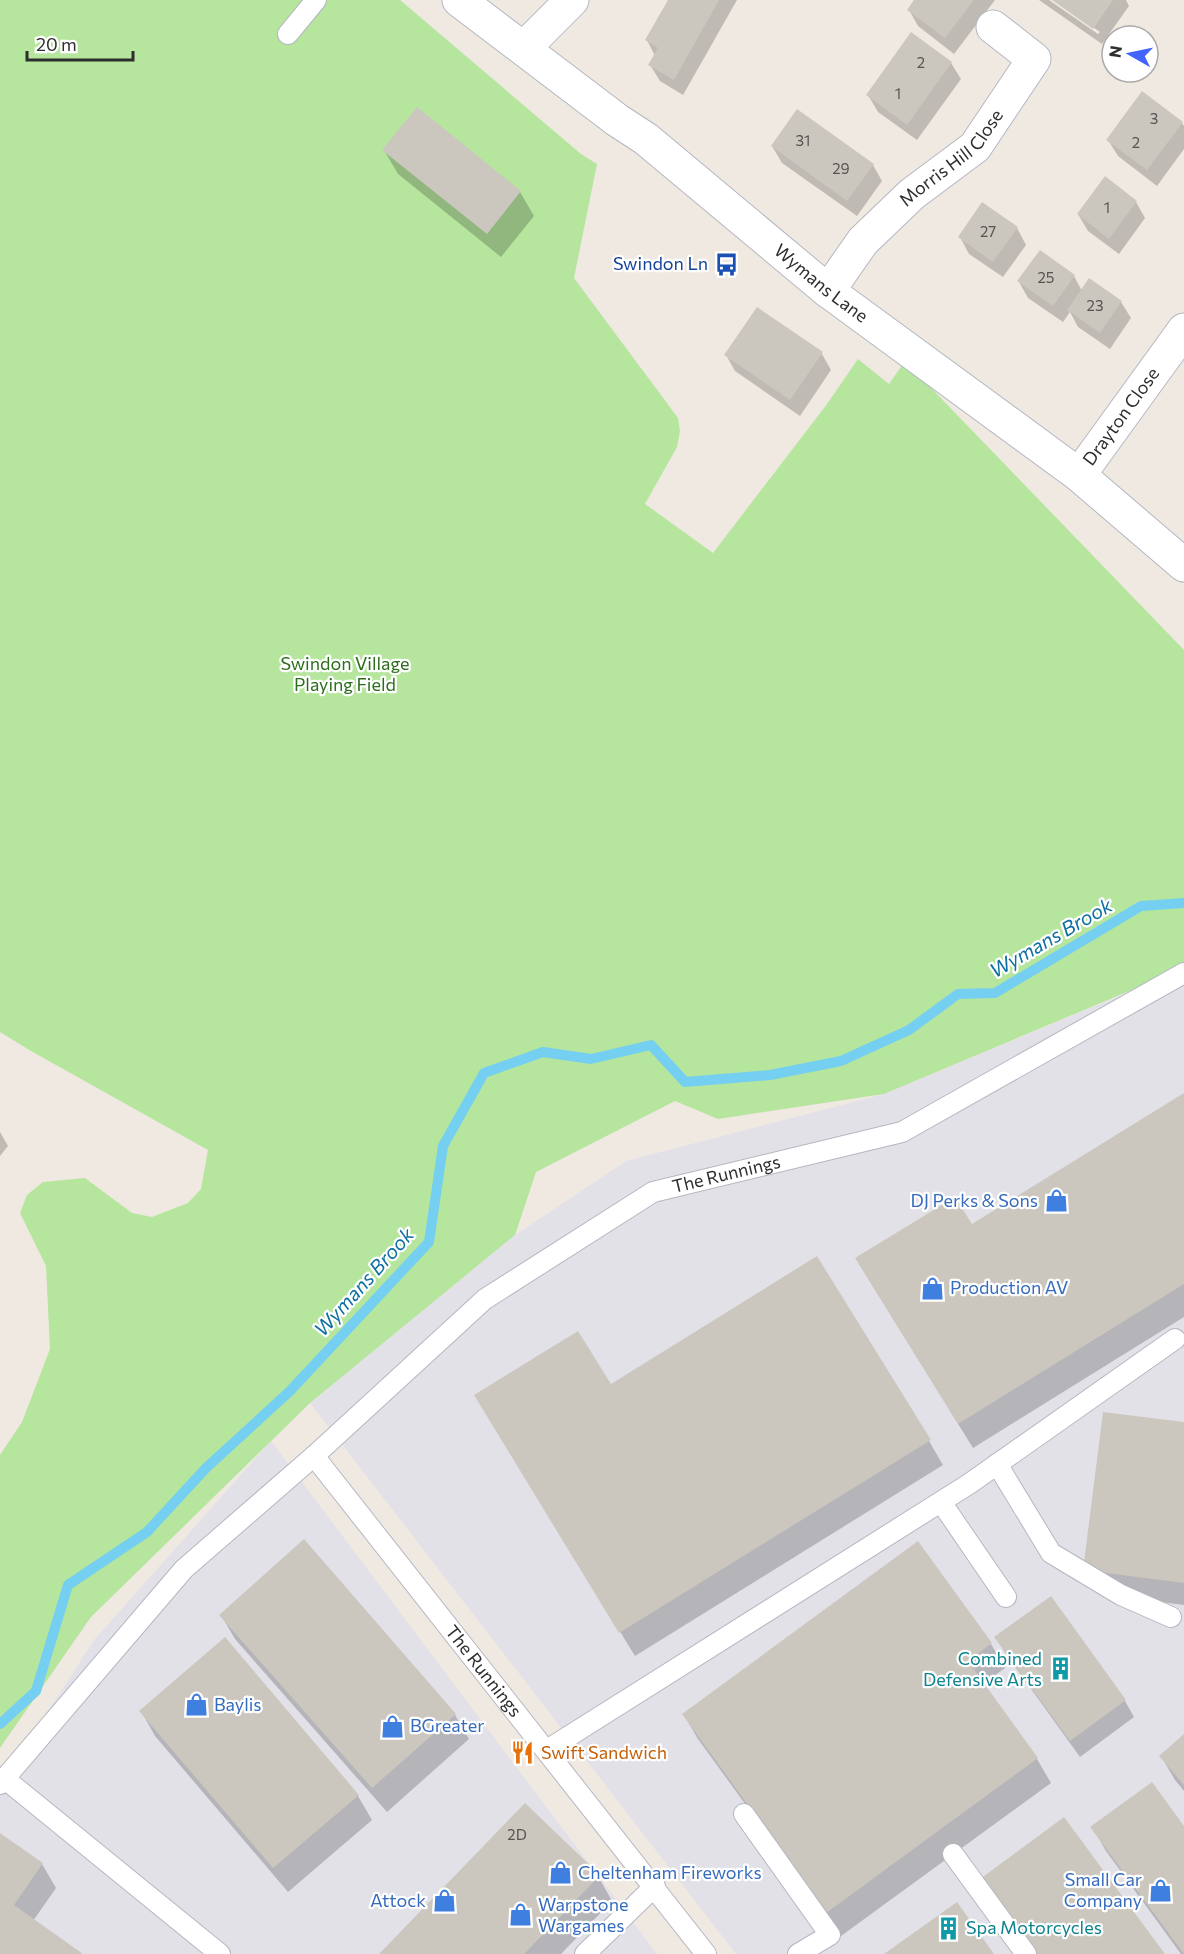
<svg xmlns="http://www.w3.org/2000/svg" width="1184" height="1954" viewBox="0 0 1184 1954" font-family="Commissioner,sans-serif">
  <rect width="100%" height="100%" fill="#efe9e1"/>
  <path fill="#e3e1e8" d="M1184,969V1954H736L310,1403L515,1235L626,1161L884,1094Z
    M271,1441L657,1954H0V1786L94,1640Z"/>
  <path fill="#b6e59e" d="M0,0H400L581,154L597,164L574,278L678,418L680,431L677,447L645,504L713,553L827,404L858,359L889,384L905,361L1184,650V968L884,1094L718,1119L675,1101L536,1172L515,1235L310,1403L91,1617L0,1748V1455L22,1422L50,1349L46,1266L20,1213L27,1195L43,1182L85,1178L132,1213L152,1217L188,1203L201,1189L208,1150L31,1051L0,1032Z"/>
  <path fill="#0003" d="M670,0H737L683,95L660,81L650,65L655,56L647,40Z
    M916,0H995L954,54L918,26L909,10Z
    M1039,0H1049L1098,34L1100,32L1054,0H1126L1129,6L1102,44Z
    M951,63L961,79L917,140L878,112L868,95Z
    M1182,123L1184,126V149L1157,186L1118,156L1108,140Z
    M772,146L873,165L882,181L857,216L782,163Z
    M384,150L520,192L534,216L501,257L398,174Z
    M1136,202L1145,218L1119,254L1088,231L1078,214Z
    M1017,228L1026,245L1003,277L969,254L960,237Z
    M1074,276L1082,291L1121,302L1131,318L1110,349L1078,327L1070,312L1063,322L1028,298L1019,282Z
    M822,354L831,370L800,416L735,371L726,355Z
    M1184,1095V1317L973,1448L871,1283L971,1226Z
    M0,1132L8,1146L0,1156Z
    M610,1386L929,1441L943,1465L635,1656L490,1419Z
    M1184,1423V1605L1098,1594L1084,1570Z
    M1051,1598L1125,1701L1134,1717L1080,1757L1006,1654L996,1638Z
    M221,1615L455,1715L469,1739L387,1812L235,1639Z
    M991,1644L1005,1668L983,1684L1037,1759L1051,1783L841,1936L698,1739L684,1715Z
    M141,1711L358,1796L372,1820L288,1892L155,1736Z
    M1184,1736V1791L1175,1780L1161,1756Z
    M1092,1827L1184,1828V1954H1181L1106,1851Z
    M0,1835L42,1864L56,1888L33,1921L81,1954H0Z
    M598,1876L612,1901L561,1954H381Z"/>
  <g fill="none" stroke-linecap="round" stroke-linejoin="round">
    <path stroke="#75cff0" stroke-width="10" d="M0,1724L36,1691L68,1585L147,1532L206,1468L290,1391L429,1242L443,1146L484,1073L543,1052L591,1059L651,1045L685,1082L770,1075L841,1061L909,1030L958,994L995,993L1141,906L1184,903"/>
  </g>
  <path fill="#cbc7bf" d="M668,0H719L674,80L648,65L658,48L645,40Z
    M914,0H974L945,38L907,10Z
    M1052,0H1113L1093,29Z
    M911,32L952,62L907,125L866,95Z
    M1142,91L1183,122L1147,170L1106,140Z
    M417,107L521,191L487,234L382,150Z
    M797,109L874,164L847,201L771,146Z
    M1105,176L1137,201L1109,239L1077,214Z
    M982,202L1018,227L993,262L958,237Z
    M1040,250L1075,275L1053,306L1017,281Z
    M1089,278L1122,301L1100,333L1067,310Z
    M757,307L823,352L790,400L724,355Z
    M1184,1093V1284L958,1424L855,1258L955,1197L972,1224Z
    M817,1256L931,1440L619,1633L474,1395L578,1331L611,1384Z
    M1103,1412L1184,1422V1583L1083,1570Z
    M304,1539L456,1714L372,1788L219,1615Z
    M918,1541L992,1643L968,1661L1038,1758L826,1913L682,1714Z
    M1051,1596L1126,1700L1070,1741L994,1637Z
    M225,1637L359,1795L273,1868L139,1711Z
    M1184,1734V1785L1159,1756Z
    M1152,1782L1184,1826V1954L1090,1827Z
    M525,1803L600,1875L558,1919L524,1954H379Z
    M1064,1817L1165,1954H1036L980,1879Z
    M0,1833L43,1863L14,1905L83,1954H0Z
    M957,1902L994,1954H884Z"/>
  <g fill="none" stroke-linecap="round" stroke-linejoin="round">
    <defs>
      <g id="service">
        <path d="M288,34L316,0"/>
        <path id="s1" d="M314,1456L706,1954"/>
        <path d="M997,1464L1051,1553L1121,1595L1171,1617"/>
        <path d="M941,1502L1006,1597"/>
        <path d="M547,1750L969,1484L1175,1339"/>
        <path d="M5,1779L220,1954"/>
        <path id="s2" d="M0,1784L184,1569L314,1456L485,1299L653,1192L902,1132L1184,973"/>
        <path d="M744,1814L830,1935L798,1954"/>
        <path d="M953,1854L1026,1954"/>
        <path d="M585,1954L655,1886"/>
      </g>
      <g id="minor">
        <path id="s3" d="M828,291L863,241L912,194L975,147L1034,59L993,27"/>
        <path id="s4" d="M1079,475L1184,330"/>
      </g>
      <g id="tertiary">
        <path id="s5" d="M459,0L617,120L646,139L828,291L1079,475L1184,565"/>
        <path d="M524,48L572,0"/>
      </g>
    </defs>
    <use href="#service" stroke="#b4b7c1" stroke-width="22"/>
    <use href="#minor" stroke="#b4b7c1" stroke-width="35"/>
    <use href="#tertiary" stroke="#b4b7c1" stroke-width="35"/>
    <use href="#service" stroke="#fff" stroke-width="20"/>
    <use href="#minor" stroke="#fff" stroke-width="33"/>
    <use href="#tertiary" stroke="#fff" stroke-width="33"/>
  </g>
  <defs>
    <symbol id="bus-bare" viewBox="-9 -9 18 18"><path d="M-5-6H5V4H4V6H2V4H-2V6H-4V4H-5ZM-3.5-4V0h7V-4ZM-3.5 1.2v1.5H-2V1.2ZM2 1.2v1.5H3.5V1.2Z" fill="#1a4fb4" stroke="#fff" stroke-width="2.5" paint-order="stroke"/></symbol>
    <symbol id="shop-bare" viewBox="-9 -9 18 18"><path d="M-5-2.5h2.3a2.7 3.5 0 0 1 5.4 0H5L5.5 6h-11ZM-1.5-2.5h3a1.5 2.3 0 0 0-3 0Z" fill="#3f7fe0" stroke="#fff" stroke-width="2.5" paint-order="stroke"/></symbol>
    <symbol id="building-bare" viewBox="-9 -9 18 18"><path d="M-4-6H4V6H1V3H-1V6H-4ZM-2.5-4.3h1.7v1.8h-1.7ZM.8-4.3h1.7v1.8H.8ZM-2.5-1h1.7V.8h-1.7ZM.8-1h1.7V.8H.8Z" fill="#0f9aa8" stroke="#fff" stroke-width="2.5" paint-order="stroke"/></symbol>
    <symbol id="restaurant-bare" viewBox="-9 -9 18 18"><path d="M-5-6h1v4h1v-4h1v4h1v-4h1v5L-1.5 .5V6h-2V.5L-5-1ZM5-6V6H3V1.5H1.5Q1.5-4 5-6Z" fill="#e8710a" stroke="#fff" stroke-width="2.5" paint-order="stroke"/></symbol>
  </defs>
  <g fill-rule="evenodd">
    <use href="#bus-bare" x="710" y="248" width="33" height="33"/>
    <use href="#shop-bare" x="1040" y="1184" width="33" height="33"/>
    <use href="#shop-bare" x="916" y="1272" width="33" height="33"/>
    <use href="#building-bare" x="1044" y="1652" width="33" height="33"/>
    <use href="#shop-bare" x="180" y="1688" width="33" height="33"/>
    <use href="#shop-bare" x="376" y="1710" width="33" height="33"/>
    <use href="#restaurant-bare" x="506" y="1736" width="33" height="33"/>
    <use href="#shop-bare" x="544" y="1856" width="33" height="33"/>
    <use href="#shop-bare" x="1144" y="1874" width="33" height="33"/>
    <use href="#shop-bare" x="428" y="1884" width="33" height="33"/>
    <use href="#shop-bare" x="504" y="1898" width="33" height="33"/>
    <use href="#building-bare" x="932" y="1912" width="33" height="33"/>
  </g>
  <g text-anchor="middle" stroke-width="4.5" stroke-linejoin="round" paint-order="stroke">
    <g font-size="15" fill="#555452">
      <text x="921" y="68">2</text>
      <text x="898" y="99">1</text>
      <text x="1154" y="124">3</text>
      <text x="803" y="146">31</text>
      <text x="1136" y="148">2</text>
      <text x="841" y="174">29</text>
      <text x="1107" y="213">1</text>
      <text x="988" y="237">27</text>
      <text x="1046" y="283">25</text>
      <text x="1095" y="311">23</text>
      <text x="517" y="1840">2D</text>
    </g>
    <g font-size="18" fill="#2e2e2e" stroke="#fff">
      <text dy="6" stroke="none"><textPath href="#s3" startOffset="183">Morris Hill Close</textPath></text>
      <text dy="6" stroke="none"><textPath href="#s5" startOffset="460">Wymans Lane</textPath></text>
      <text dy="6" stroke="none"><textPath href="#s4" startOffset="72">Drayton Close</textPath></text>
      <text dy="6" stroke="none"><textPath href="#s2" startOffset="962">The Runnings</textPath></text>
      <text dy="6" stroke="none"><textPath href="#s1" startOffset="274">The Runnings</textPath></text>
    </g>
    <g font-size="18" fill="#164399" stroke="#fff" text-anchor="end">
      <text x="708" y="270">Swindon Ln</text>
    </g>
    <g font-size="18" fill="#2c6e1b" stroke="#fff">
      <text x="345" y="670">Swindon Village<tspan x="345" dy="21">Playing Field</tspan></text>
    </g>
    <g font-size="18" fill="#366cbe" stroke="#fff" text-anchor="start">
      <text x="1038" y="1207" text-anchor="end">DJ Perks &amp; Sons</text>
      <text x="950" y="1294">Production AV</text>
      <text x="214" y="1711">Baylis</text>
      <text x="410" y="1732">BGreater</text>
      <text x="578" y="1879">Cheltenham Fireworks</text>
      <text x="1142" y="1886" text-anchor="end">Small Car<tspan x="1142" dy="21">Company</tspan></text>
      <text x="426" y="1907" text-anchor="end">Attock</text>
      <text x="538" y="1911">Warpstone<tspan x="538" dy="21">Wargames</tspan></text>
    </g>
    <g font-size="18" fill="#0d838f" stroke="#fff" text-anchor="end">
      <text x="1042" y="1665">Combined<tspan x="1042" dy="21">Defensive Arts</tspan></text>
      <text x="966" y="1934" text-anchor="start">Spa Motorcycles</text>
    </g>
    <g font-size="18" fill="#c56008" stroke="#fff" text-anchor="start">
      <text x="541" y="1759">Swift Sandwich</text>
    </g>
    <g font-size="20" font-style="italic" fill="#0d6fa3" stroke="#fff">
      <text transform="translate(1051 938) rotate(-30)" y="7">Wymans Brook</text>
      <text transform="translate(364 1282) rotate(-48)" y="7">Wymans Brook</text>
    </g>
  </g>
  <g transform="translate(1130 54) rotate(279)"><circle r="28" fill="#ffffff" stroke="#ababab" stroke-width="1.5"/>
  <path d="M0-4.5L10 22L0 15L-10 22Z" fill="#4264fb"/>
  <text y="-9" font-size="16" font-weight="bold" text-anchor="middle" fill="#2e2e2e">N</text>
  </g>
  <path d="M27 51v9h106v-9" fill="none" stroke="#2e2e2e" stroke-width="3"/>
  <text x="36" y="51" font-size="18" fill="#2e2e2e" stroke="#ffffff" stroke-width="4.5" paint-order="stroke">20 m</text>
</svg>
